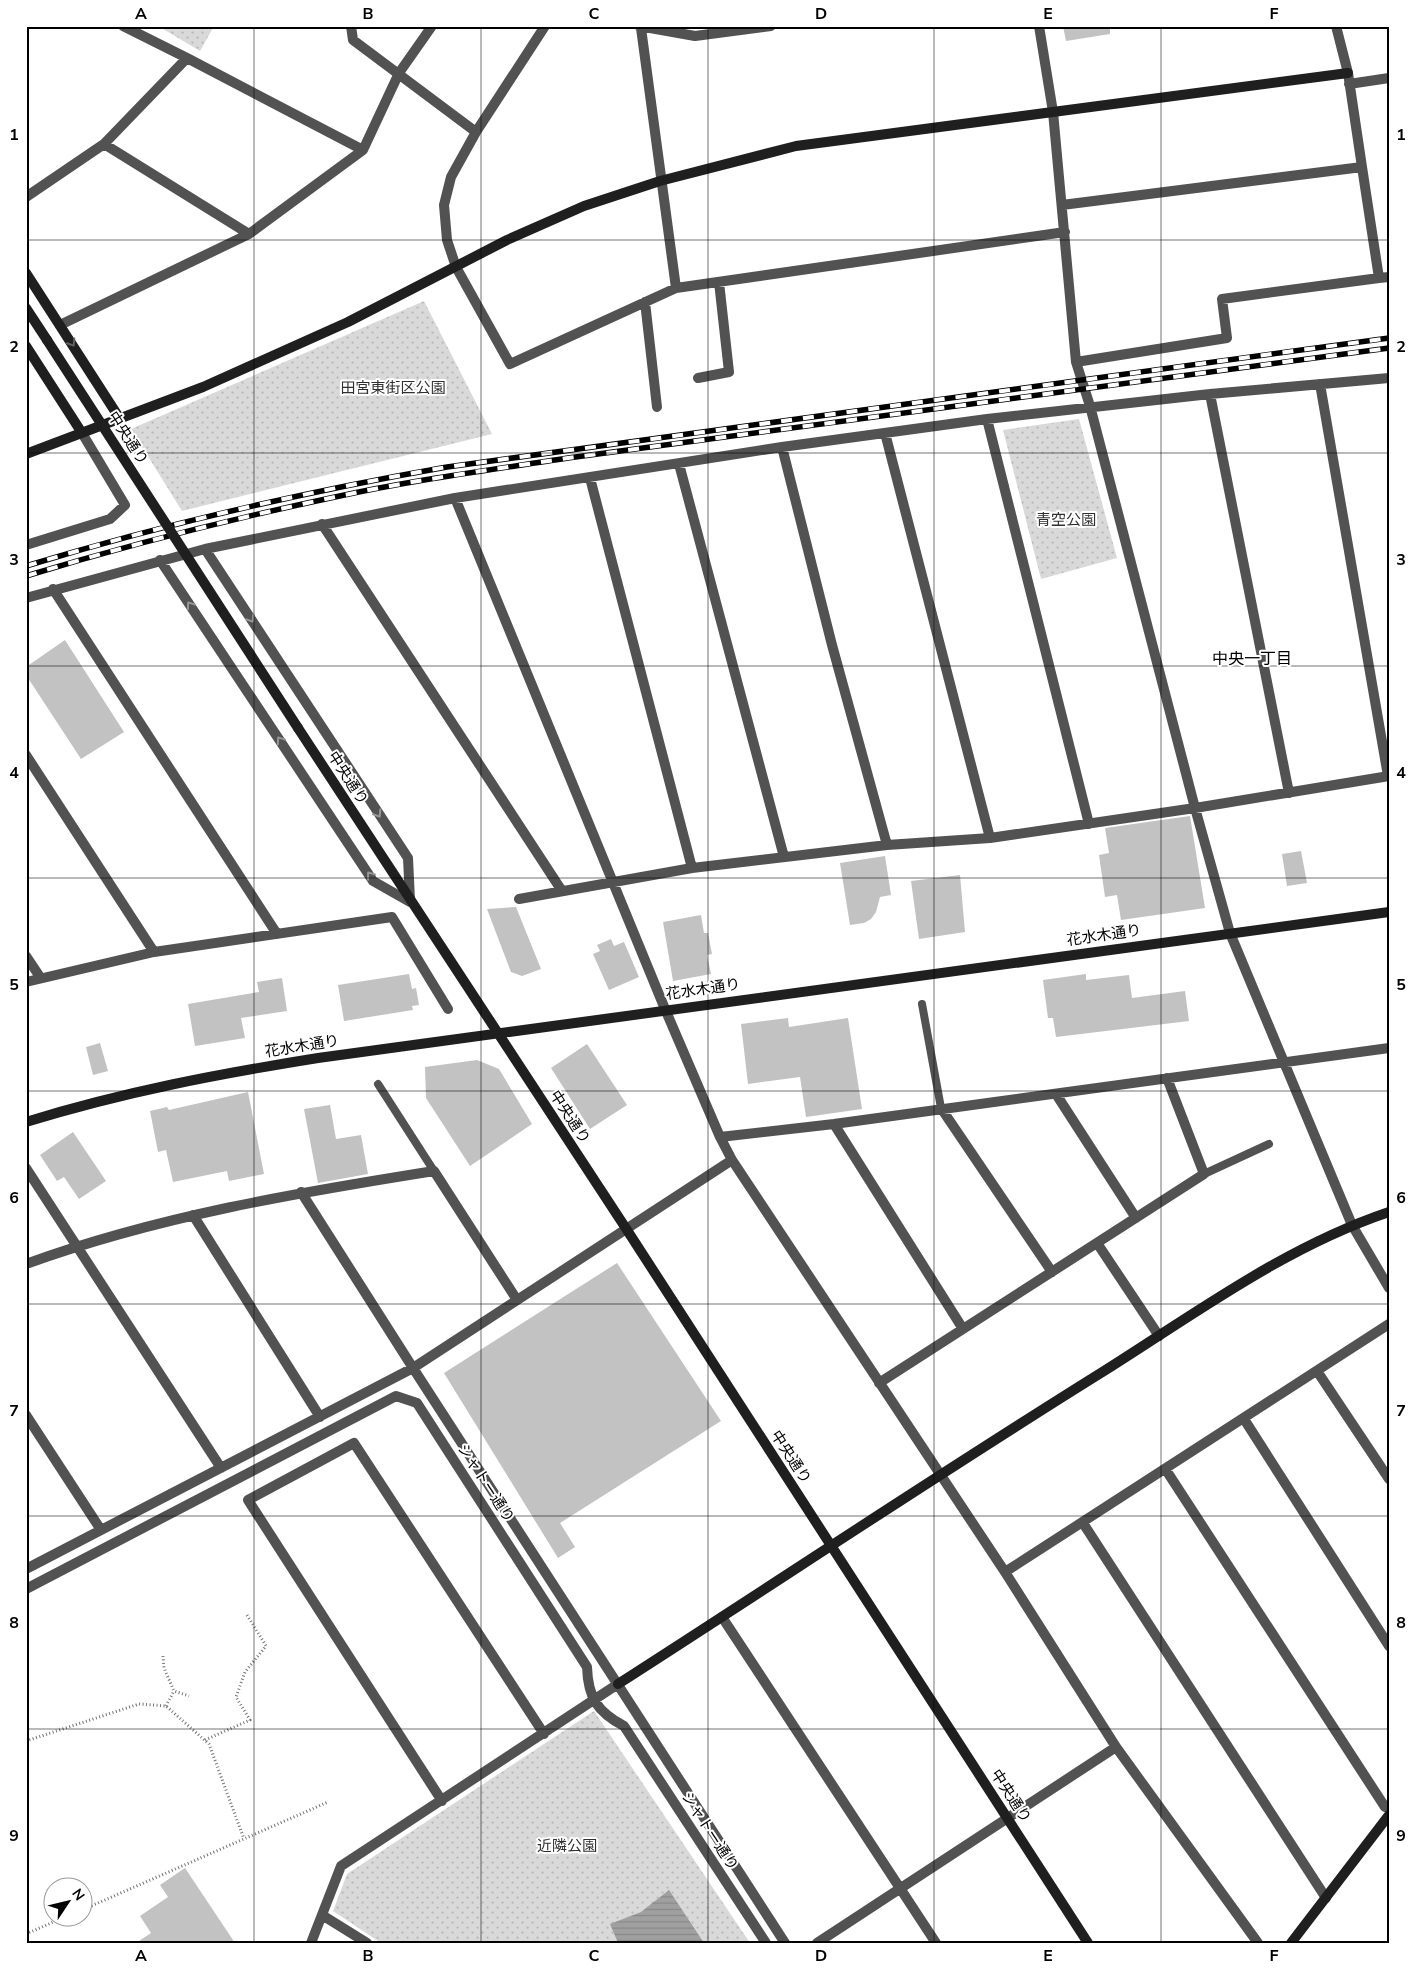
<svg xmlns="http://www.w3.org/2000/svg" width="1415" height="1969" viewBox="0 0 1415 1969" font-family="'Nunito Sans','Noto Sans JP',sans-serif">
  <defs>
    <pattern id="grass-dots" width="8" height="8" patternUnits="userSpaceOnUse" patternTransform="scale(1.25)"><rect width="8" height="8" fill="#d9d9d9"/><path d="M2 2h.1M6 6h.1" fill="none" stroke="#b8b8b8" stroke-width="1.8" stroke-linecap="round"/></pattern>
    <pattern id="water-rules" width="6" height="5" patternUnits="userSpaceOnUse" patternTransform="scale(1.25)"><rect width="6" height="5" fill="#a0a0a0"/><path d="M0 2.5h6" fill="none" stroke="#888"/></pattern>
  </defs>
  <rect width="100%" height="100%" fill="#fff"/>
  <path fill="url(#grass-dots)" d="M158,26H214L200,51Z
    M424,301L492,434L182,511L131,429Z
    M1079,419L1117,558L1041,579L1003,430Z
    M594,1711L750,1943H381L333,1911L347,1874Z"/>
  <path fill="url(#water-rules)" d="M669,1890L704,1943H618L610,1924L641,1912Z"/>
  <path fill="#c2c2c2" d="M1063,26H1110V34L1066,41Z
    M65,640L124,732L81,759L26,675V667Z
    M1190,816L1205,908L1121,920L1117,895L1105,897L1099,855L1109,853L1105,828Z
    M1301,851L1307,883L1287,886L1282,854Z
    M885,856L891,895L880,897L876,912L871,919L864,923L850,925L840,863Z
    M960,875L965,932L919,939L911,881Z
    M516,907L541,969L522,976L511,972L487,909Z
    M701,915L704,933H708L712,954L707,955L711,974L673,981L663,922Z
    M611,939L614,946L624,942L639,977L609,990L593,954L600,951L597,945Z
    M409,974L412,989L416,988L419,1005L412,1006L413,1010L344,1021L338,985Z
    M1086,974V980L1129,975L1132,998L1185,991L1189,1021L1056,1037L1053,1018H1048L1043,980Z
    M282,978L287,1011L241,1018L245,1038L195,1046L188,1004L259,992L257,982Z
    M788,1018L789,1027L848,1018L862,1109L806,1117L800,1077L748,1084L741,1024Z
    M100,1043L108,1071L93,1075L86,1047Z
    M587,1044L627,1105L590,1129L551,1068Z
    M477,1060L499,1069L532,1124L470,1166L426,1098L425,1067Z
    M248,1092L264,1174L229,1181L227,1171L173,1182L166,1150L158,1152L150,1111L167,1107L169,1110Z
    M330,1105L336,1139L361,1135L368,1174L318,1183L304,1109Z
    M73,1132L106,1181L79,1199L64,1177L57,1181L40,1155Z
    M617,1263L721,1421L560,1523L575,1547L558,1558L444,1373Z
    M185,1868L235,1943H136L151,1933L140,1916L168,1897L160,1885Z"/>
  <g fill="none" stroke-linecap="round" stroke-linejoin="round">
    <path stroke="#747474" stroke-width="3" stroke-dasharray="1 2.5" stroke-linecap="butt" d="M163,1656L164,1668L174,1691L189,1696
      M166,1706L174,1691
      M205,1740L250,1720L236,1697L245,1672L266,1646L247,1615
      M26,1741L139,1704L166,1706L209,1744L244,1839
      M82,1910L328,1802
      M26,1934L67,1916"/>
    <path stroke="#525252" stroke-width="8" d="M922,1004L941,1108
      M378,1084L434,1171
      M1204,1174L1269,1144"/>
    <path stroke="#525252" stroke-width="10" d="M123,26L187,58
      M351,26L353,40L476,132
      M545,26L476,132L451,177L444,205L447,240L456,267L510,364L676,288L1065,232
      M639,26L695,36L771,26
      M1039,26L1053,112L1076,362L1090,406L1195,808L1230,933L1352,1225L1389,1288
      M641,28L676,288
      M1349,84L1389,78
      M104,144L249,234
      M1362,167L1379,278L1389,277
      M26,197L104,144L187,58L363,150L399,73L432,26
      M1062,205L1362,167L1348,73L1336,26
      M645,302L657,407
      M60,325L249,234L363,150
      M1076,362L1227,338L1222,299L1379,278
      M698,378L729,372L719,282
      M1320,384L1388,776
      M1210,394L1289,793
      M987,419L1089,824
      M885,433L990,838
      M782,447L832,645L887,845
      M679,464L784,857
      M590,478L692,868
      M455,498L665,1009L720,1137L732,1160L1005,1572L1116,1747L1258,1943
      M322,524L562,891
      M26,545L110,519L125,505L82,433
      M205,549L408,858L410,900
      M160,560L373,881L410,902
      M53,589L277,934
      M26,598L205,549L455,498L782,447L987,419L1210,394L1389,378
      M26,755L154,952
      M519,899L692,868L887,845L990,838L1195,808L1389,776
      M26,956L40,977
      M26,982L154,952L392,917L448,1009
      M1056,1094L1136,1218
      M941,1108L1052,1272
      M834,1124L963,1329
      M720,1137L834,1124L1389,1048
      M26,1168L221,1468
      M301,1192L413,1368L785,1943
      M193,1215L320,1417
      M1097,1243L1159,1336
      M26,1264C158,1216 296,1193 434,1171L517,1300
      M1317,1371L1389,1479
      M879,1383L1204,1174L1167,1078
      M26,1415L101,1530
      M1244,1419L1389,1646
      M1166,1470L1385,1807L1389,1808
      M1083,1523L1326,1898
      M26,1569L413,1368L732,1160
      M1005,1572L1389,1324
      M26,1589L396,1396L417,1403L587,1667C588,1697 597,1712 624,1726L766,1943
      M722,1617L936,1943
      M442,1801L248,1500L354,1443L544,1734
      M322,1915L367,1943
      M311,1943L341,1866L618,1684
      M817,1943L1116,1747"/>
    <path stroke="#1f1f1f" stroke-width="10" d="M26,273L120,419
      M26,308L47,340
      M26,346L82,433
      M26,454L203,387L348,322L507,240L584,206L660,181L796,146L1348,73
      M298,728L627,1230L1088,1943
      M26,1122C123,1092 218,1074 318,1058L1389,912
      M618,1684C780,1580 940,1473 1104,1371C1196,1313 1285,1247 1389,1212
      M1291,1943L1389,1815"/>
    <defs>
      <path id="rail" d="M26,566C164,524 304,492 447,467L1389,338
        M26,576C128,545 231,519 335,497C412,480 490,470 568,458L1389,348"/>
    </defs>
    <use href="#rail" stroke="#000" stroke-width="5.5"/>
    <use href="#rail" stroke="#fff" stroke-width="4" stroke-dasharray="11" stroke-linecap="butt"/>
    <path stroke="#1f1f1f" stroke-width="10" d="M47,340L298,728"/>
  </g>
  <defs><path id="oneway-chevron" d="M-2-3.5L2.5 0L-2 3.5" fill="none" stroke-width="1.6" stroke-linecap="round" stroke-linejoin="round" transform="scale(1.25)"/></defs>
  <use stroke="#626262" href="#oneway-chevron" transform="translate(72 343) rotate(57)"/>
  <g stroke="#979797">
    <use href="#oneway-chevron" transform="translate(190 605) rotate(-124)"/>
    <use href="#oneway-chevron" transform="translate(251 619) rotate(57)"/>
    <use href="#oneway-chevron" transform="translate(280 740) rotate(-124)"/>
    <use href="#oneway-chevron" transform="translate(378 814) rotate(57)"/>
    <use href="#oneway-chevron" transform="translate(370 875) rotate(-127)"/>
  </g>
  <path fill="none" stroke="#000" stroke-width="1" stroke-opacity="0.55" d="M254,26V1943M481,26V1943M708,26V1943M934,26V1943M1161,26V1943M26,240H1389M26,453H1389M26,666H1389M26,878H1389M26,1091H1389M26,1304H1389M26,1516H1389M26,1729H1389"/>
  <g text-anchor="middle" stroke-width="4" stroke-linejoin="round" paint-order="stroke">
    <g font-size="15" fill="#303030" stroke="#fff">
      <text x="393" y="393">田宮東街区公園</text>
      <text x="1066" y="525">青空公園</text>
      <text x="567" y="1851">近隣公園</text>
    </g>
    <g font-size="15" fill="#000" stroke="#fff">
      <text transform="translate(128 438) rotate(57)" y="5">中央通り</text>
      <text transform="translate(348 778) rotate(57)" y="5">中央通り</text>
      <text transform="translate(1104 935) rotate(-8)" y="5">花水木通り</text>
      <text transform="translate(703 989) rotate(-8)" y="5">花水木通り</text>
      <text transform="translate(302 1046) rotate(-9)" y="5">花水木通り</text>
      <text transform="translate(570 1117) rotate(57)" y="5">中央通り</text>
      <text transform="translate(791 1457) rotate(57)" y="5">中央通り</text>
      <text transform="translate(486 1483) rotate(57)" y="5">シャトー通り</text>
      <text transform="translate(1011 1796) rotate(57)" y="5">中央通り</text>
      <text transform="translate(710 1831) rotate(57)" y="5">シャトー通り</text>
    </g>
    <g font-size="16" fill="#000" stroke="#fff">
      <text x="1252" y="664">中央一丁目</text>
    </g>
  </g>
  <rect width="1415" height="1969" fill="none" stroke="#ffffff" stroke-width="55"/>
  <g transform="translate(68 1902) rotate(55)"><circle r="24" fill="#ffffff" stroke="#999999"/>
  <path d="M0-4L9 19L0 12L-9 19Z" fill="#000000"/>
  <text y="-8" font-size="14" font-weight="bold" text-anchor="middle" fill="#000000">N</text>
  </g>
  <rect x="28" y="28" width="1360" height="1914" fill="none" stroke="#000" stroke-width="2"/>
  <g font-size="16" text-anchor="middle" font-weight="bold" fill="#000">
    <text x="141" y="19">A</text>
    <text x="368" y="19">B</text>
    <text x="594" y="19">C</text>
    <text x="821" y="19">D</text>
    <text x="1048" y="19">E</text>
    <text x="1274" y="19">F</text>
    <text x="14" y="140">1</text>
    <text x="1401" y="140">1</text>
    <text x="14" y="352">2</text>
    <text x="1401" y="352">2</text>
    <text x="14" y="565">3</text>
    <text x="1401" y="565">3</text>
    <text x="14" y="778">4</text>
    <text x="1401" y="778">4</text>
    <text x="14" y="990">5</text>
    <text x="1401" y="990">5</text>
    <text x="14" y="1203">6</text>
    <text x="1401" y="1203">6</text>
    <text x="14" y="1416">7</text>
    <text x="1401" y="1416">7</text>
    <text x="14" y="1628">8</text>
    <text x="1401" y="1628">8</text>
    <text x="14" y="1841">9</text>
    <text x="1401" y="1841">9</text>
    <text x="141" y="1961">A</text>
    <text x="368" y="1961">B</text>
    <text x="594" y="1961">C</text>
    <text x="821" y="1961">D</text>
    <text x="1048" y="1961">E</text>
    <text x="1274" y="1961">F</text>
  </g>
</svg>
